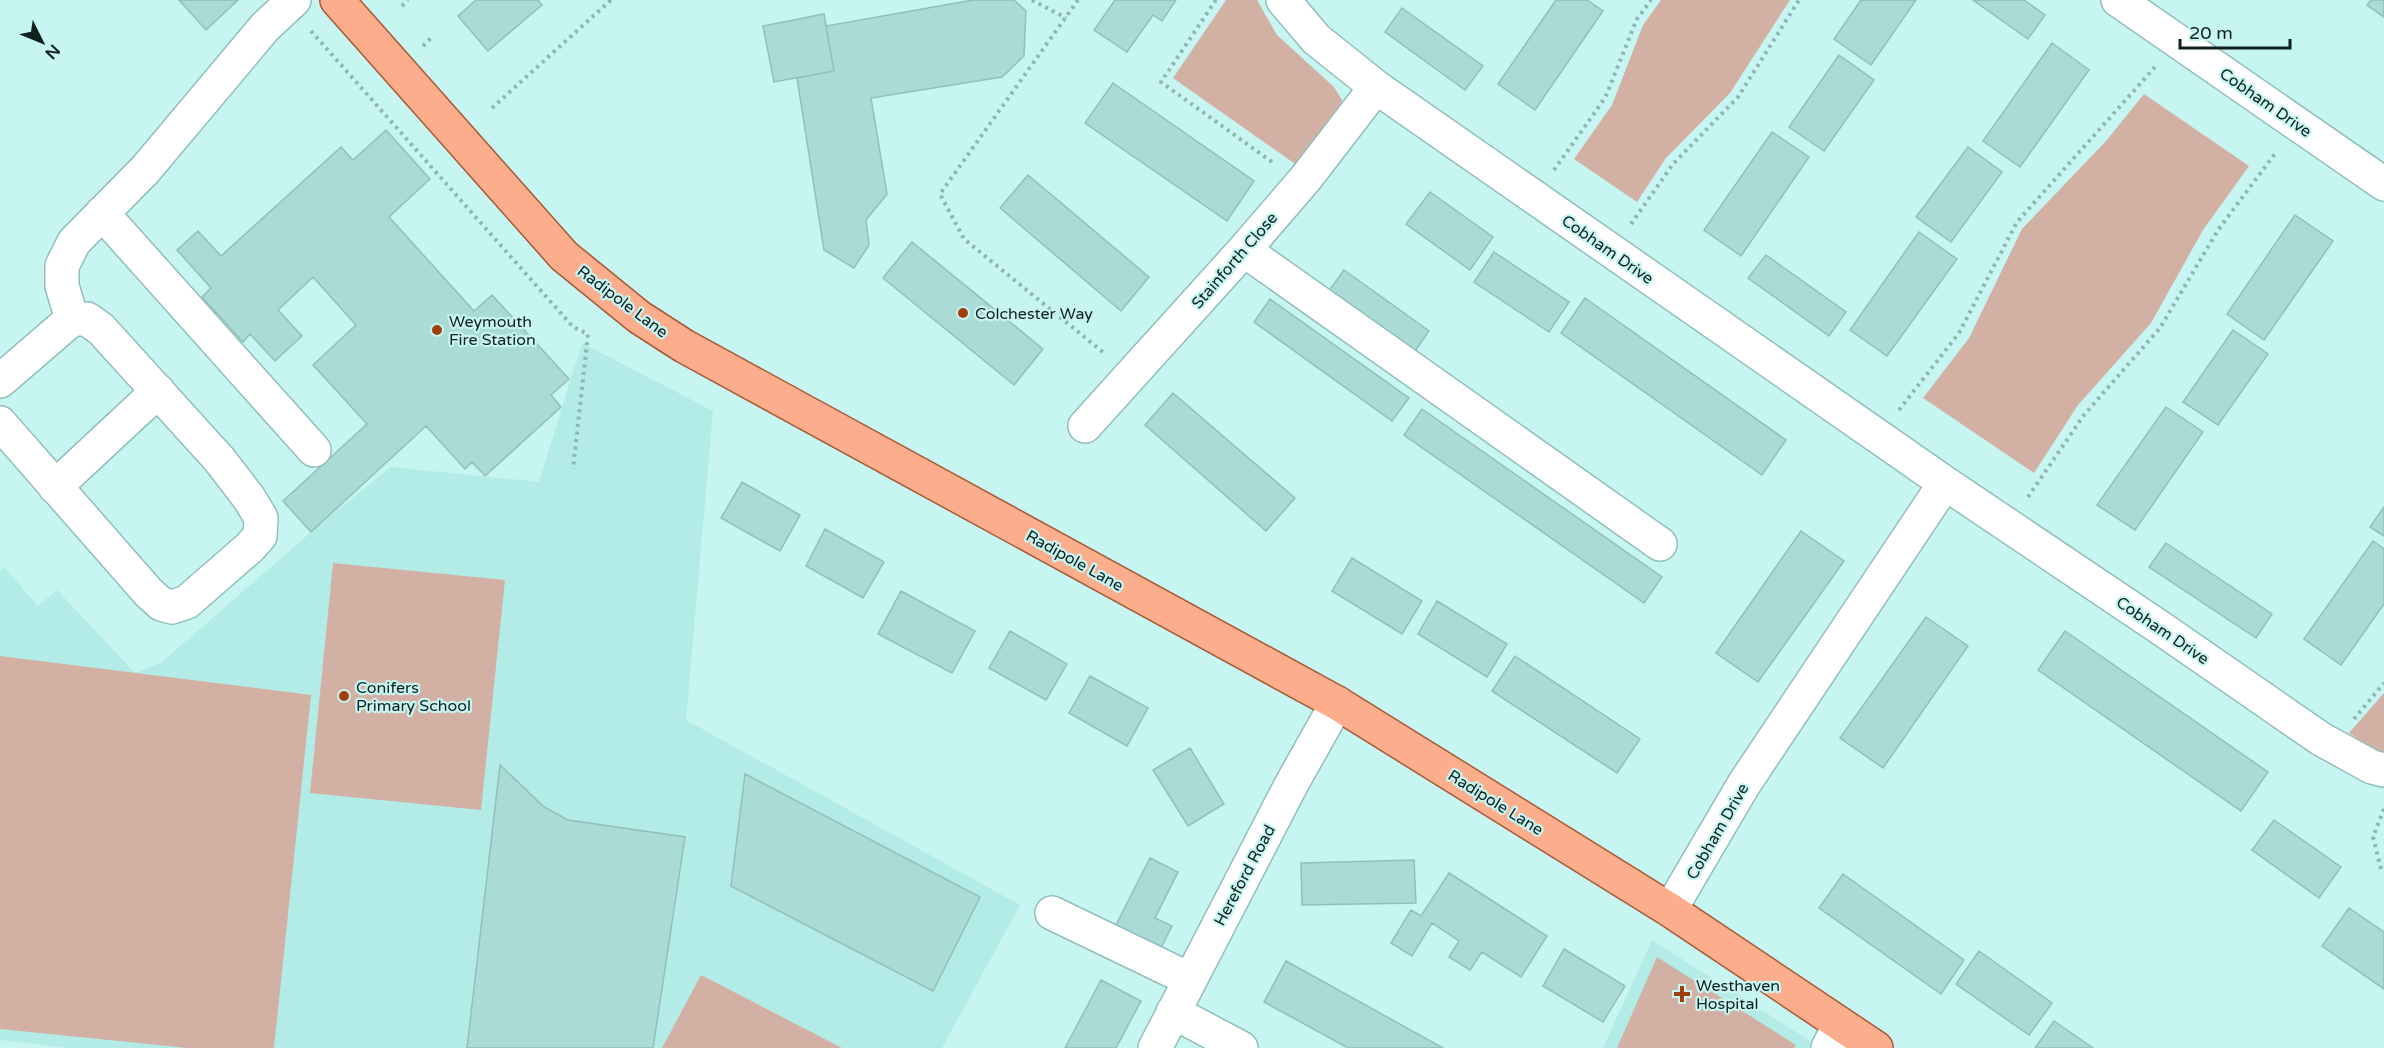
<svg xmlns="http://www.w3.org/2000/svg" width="2384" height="1048" viewBox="0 0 2384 1048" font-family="'Varela Round',sans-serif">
  <rect width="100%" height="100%" fill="#c7f5f1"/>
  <path fill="#b3ebe6" d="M582,343L713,411L686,720L1020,905L942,1048H71L0,1040V571L4,567L38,606L57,590L135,673L162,662L317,527L391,467L539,482Z
    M1652,940L1821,1048H1603Z"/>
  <path fill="#d2b1a4" d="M1226,0H1257L1277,35L1334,87L1342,100L1339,115L1298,166L1173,78Z
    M1661,0H1790L1730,93L1666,158L1637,202L1574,159L1612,105L1643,25Z
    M2144,94L2249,166L2203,230L2151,323L2078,405L2034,473L1923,398L1969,338L2022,229L2106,141Z
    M333,563L505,580L481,810L310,793Z
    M0,656L311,695L274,1048H188L0,1029Z
    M2384,693V754L2375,750L2349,733Z
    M1657,957L1796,1045L1794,1048H1617Z
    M701,975L842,1048H662Z"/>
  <path fill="#aadbd6" stroke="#93bfbb" stroke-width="1.5" d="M179,0H238L206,30Z
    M476,0H538L542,5L488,51L458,16Z
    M973,0H1014L1026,11L1024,56L1002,77L871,98L887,194L866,220L869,245L854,268L824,250L797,78L834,71L826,26Z
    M1115,0H1176L1162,21L1153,15L1127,52L1094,30Z
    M1556,0H1587L1603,11L1535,110L1498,84Z
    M1861,0H1916L1871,65L1834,39Z
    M1973,0H2024L2045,15L2028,39Z
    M2371,0H2384V17L2367,5Z
    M1402,8L1483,66L1465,90L1385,32Z
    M824,14L834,71L774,82L763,26Z
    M2052,43L2089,70L2020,167L1983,141Z
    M1839,55L1874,80L1824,151L1789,127Z
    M1113,83L1254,181L1227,221L1085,123Z
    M386,130L430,179L389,217L474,311L492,295L569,379L551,395L561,407L485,476L472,462L465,469L426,426L311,532L283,501L367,424L313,365L356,325L313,277L278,310L302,336L275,361L250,334L243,342L202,297L211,288L177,250L198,231L221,256L341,147L353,160Z
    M1772,132L1809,157L1741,256L1704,230Z
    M1968,147L2002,172L1951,242L1916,217Z
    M1028,175L1149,277L1121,311L1000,208Z
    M1430,192L1493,237L1470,270L1406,224Z
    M2295,215L2333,241L2264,340L2227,314Z
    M1919,232L1957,259L1887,356L1850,330Z
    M912,242L1043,349L1014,385L883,278Z
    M1494,252L1569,302L1549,332L1474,282Z
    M1766,255L1846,312L1829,336L1748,278Z
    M1344,270L1429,331L1411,357L1325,296Z
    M1585,298L1786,440L1762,475L1561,333Z
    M1270,299L1409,398L1392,421L1254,322Z
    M2233,330L2268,354L2218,425L2183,402Z
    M1173,393L1295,498L1266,531L1145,425Z
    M2166,407L2203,432L2135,530L2097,505Z
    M1422,409L1662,577L1644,603L1404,435Z
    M742,482L800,515L780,551L721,518Z
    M2384,507V536L2370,527Z
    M825,529L884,562L863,598L806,566Z
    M1801,531L1844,561L1758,682L1716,653Z
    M2373,541L2384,549V604L2341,665L2304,639Z
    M2166,543L2272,614L2256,638L2149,567Z
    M1352,558L1422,601L1402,634L1332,591Z
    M901,591L975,631L952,673L878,634Z
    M1437,601L1507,644L1487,677L1418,634Z
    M1926,617L1968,646L1883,768L1840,738Z
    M1010,631L1067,664L1046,700L989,668Z
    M2065,631L2268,772L2241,811L2038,670Z
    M1515,656L1640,739L1617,773L1492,691Z
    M1090,676L1148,708L1127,746L1069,713Z
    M1190,748L1224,804L1188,826L1153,770Z
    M500,765L544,807L568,820L685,837L653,1048H467Z
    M745,774L980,897L933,991L731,886Z
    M2274,820L2341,867L2319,898L2252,850Z
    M1150,858L1178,872L1155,918L1172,926L1160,950L1115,927Z
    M1414,860L1416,903L1302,905L1301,863Z
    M1449,873L1547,936L1521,977L1482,952L1470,970L1449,957L1459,941L1432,923L1412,956L1391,943L1411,910L1421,916Z
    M1843,874L1964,960L1941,994L1819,908Z
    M2349,908L2384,932V989L2322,946Z
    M1564,949L1625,986L1603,1022L1543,986Z
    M1979,951L2052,1003L2029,1035L1956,984Z
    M1286,961L1443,1048H1348L1264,1002Z
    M1101,980L1141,1001L1116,1048H1065Z
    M2054,1021L2093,1048H2035Z"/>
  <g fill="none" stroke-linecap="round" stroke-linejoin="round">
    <defs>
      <path id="minor" d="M1283,0L1316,39L1376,87L1945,483L2162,629L2321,739L2372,767L2384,770
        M2118,0L2384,184
        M102,213L314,450
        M1244,250L1660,544
        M0,381L72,319
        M0,423L148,592L161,604L172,607L187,602L249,548L260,536L261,518L249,498L219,459L101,329L87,319H72L62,286V266L74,242L145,170L265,27L294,0
        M1085,426L1244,250L1306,178L1376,87
        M55,487L158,391
        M1670,910L1744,784L1945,483
        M1052,913L1189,979
        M1173,1012L1241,1048
        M1155,1048L1291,785L1337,703
        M1828,1048L1840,1024"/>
      <path id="major" d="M337,0L564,256L639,317L684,346L1337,703L1670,910L1876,1048"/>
    </defs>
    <use href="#minor" stroke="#92bfbb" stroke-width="36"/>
    <use href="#major" stroke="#a85934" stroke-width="36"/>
    <path stroke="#8fb5b1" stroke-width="4" stroke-dasharray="3 4.5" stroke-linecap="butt" d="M1032,0L1066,18
      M1078,0L940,194L964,239L1104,353
      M1216,0L1161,82L1272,162
      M402,6L408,0
      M311,31L573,327L588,334L573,469
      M423,46L431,38
      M492,108L611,0
      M1554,170L1605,98L1637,19L1651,0
      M1631,224L1673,164L1738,97L1799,0
      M1899,410L1959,333L2017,222L2155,67
      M2028,497L2084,415L2160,328L2218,230L2277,151
      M2354,719L2384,683
      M2384,809L2373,837L2381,869L2384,872"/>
    <use href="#minor" stroke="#fff" stroke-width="33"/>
    <use href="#major" stroke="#fcad8c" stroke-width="33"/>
  </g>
  <g fill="#a23e09" stroke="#c7f5f1" stroke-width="2">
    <circle cx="963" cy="313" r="6"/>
    <circle cx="437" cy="330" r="6"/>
    <circle cx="344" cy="696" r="6"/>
    <path d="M1679 985h6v6h6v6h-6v6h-6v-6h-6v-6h6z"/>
  </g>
  <g text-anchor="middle" stroke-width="4.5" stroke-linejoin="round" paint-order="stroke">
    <g font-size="16" fill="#0f211f" stroke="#c7f5f1">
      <text transform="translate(2266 102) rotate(35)" y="6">Cobham Drive</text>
      <text transform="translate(1608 249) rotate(35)" y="6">Cobham Drive</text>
      <text transform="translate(1234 260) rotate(-49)" y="6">Stainforth Close</text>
      <text transform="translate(623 301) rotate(37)" y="6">Radipole Lane</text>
      <text transform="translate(1075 560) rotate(29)" y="6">Radipole Lane</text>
      <text transform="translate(2163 630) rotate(34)" y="6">Cobham Drive</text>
      <text transform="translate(1496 802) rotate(32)" y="6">Radipole Lane</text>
      <text transform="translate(1717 831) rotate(-60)" y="6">Cobham Drive</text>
      <text transform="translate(1244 875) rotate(-62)" y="6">Hereford Road</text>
    </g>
    <g font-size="16" fill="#0f211f" stroke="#c7f5f1" text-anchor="start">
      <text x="975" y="319">Colchester Way</text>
      <text x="449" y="327">Weymouth<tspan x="449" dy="18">Fire Station</tspan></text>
      <text x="356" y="693">Conifers<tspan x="356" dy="18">Primary School</tspan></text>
      <text x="1696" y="991">Westhaven<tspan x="1696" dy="18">Hospital</tspan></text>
    </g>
  </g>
  <g transform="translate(42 42) rotate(133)" stroke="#c7f5f1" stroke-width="4.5" paint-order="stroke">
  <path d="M0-4.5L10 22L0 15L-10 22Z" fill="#0f211f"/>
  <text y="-9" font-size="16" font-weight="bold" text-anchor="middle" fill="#0f211f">N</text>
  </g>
  <path d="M2180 39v9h110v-9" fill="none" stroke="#0f211f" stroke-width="3"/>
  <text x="2189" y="39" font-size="18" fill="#0f211f" stroke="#c7f5f1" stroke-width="4.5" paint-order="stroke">20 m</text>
</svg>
